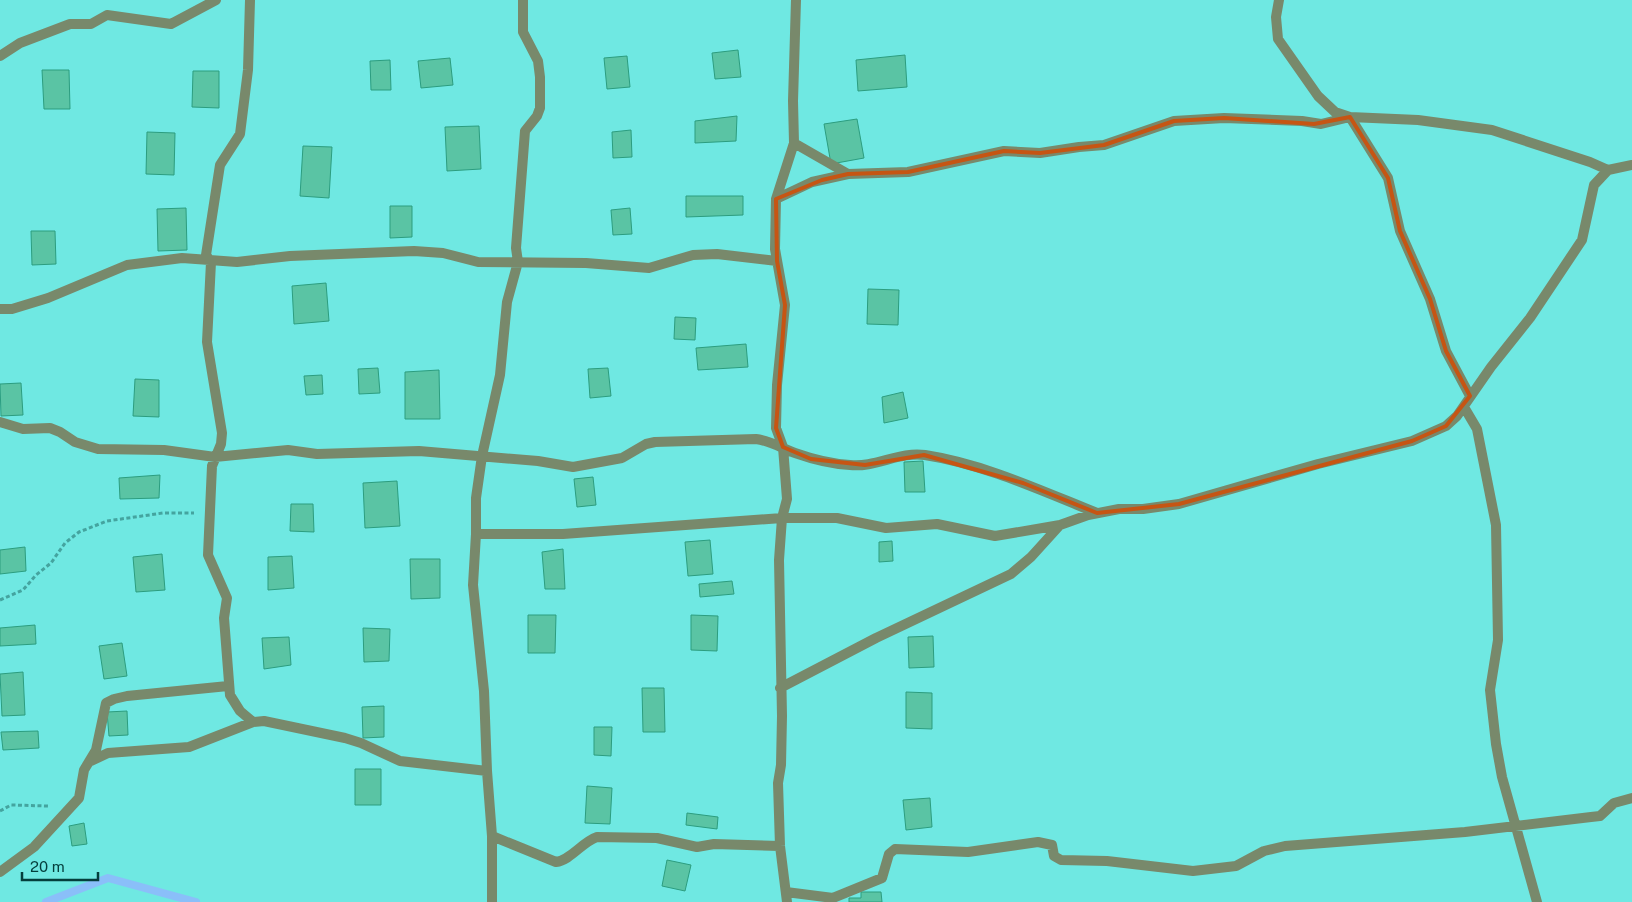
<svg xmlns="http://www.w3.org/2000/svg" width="1632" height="902" viewBox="0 0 1632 902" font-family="'Public Sans',sans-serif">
  <rect width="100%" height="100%" fill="#6fe8e2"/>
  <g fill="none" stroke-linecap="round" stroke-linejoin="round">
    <path stroke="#8abff9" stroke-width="8" d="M46,902L108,878L196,902"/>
  </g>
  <path fill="#5ac4a4" stroke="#2c9d7f" d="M738,50L741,77L715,79L712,53Z
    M905,55L907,87L858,91L856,60Z
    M627,56L630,87L607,89L604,58Z
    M450,58L453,85L421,88L418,61Z
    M390,60L391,90H371L370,61Z
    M42,70H69L70,109H44Z
    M193,71H219V108L192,107Z
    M737,116L736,141L695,143V121Z
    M857,119L864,158L831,164L824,124Z
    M479,126L481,169L447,171L445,127Z
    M631,130L632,157L613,158L612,132Z
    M147,132L175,133L174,175L146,174Z
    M303,146L332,147L329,198L300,196Z
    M686,196H743V215L686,217Z
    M390,206H412V237L390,238Z
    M186,208L187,250L158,251L157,209Z
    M630,208L632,234L613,235L611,210Z
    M31,231H55L56,264L32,265Z
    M326,283L329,321L294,324L292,286Z
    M868,289L899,290L898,325L867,324Z
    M675,317L696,318L695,340L674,339Z
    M746,344L748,367L698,370L696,348Z
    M378,368L380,393L359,394L358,369Z
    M608,368L611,396L590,398L588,369Z
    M439,370L440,419H405V372Z
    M322,375L323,394L306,395L304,376Z
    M135,379L159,380V417L133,416Z
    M21,383L23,415L1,416L0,384Z
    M903,392L908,418L884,423L882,397Z
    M923,461L925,492H905L904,462Z
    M160,475L159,498L120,499L119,478Z
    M593,477L596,505L577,507L574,479Z
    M397,481L400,526L365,528L363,483Z
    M291,504H313L314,532L290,531Z
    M710,540L713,574L688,576L685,542Z
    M892,541L893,561L879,562V542Z
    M25,547L26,571L0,574V550Z
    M563,549L565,589H545L542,552Z
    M162,554L165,590L136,592L133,557Z
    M292,556L294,588L268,590V557Z
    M410,559H440V598L411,599Z
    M732,581L734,594L700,597L699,584Z
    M528,615H556L555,653H528Z
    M691,615L718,616L717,651L691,650Z
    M35,625L36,644L0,646V628Z
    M363,628L390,629L389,661L364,662Z
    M933,636L934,667L909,668L908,637Z
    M289,637L291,665L264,669L262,638Z
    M122,643L127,676L104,679L99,646Z
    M23,672L25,715L2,716L0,674Z
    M642,688H664L665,732H643Z
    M906,692L932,693V729L906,728Z
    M384,706V737L363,738L362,707Z
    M127,711L128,735L109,736L107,712Z
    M594,727H612L611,756L594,755Z
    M38,731L39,748L3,750L1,732Z
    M355,769H381V805H355Z
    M587,786L612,788L610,824L585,823Z
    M930,798L932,827L906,830L903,800Z
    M687,813L718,817L717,829L686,825Z
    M84,823L87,844L72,846L69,826Z
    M667,860L691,865L685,891L662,886Z
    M861,892H881L882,902H849V898H861Z"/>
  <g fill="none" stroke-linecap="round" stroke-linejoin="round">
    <path stroke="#44a49f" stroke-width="3" stroke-dasharray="4 2.5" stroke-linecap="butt" d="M0,600L23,590L36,575L51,563L65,543L79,532L107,521L163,513H194
      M0,811L11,805L48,806"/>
    <path stroke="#78896b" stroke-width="10" d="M250,0L248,70L240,134L220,165L206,255L211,262L207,342L222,433L221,444L212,466L208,555L227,598L224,618L230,695L240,711L253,722
      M1279,0L1276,17L1278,39L1318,96L1335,112L1350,117L1388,178L1400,231L1430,299L1446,351L1470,396
      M0,56L20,43L70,24H91L107,15L171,24L216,0
      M794,143L848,174
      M776,199L812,182L848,174L908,172L1004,151L1040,153L1079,147L1104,145L1174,121L1224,118L1302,121L1321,124L1350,117L1418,120L1492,130L1590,162L1608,170
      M0,309H12L48,298L127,265L182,258L237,262L290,256L414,251L443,253L478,262L586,263L649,268L693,255L717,254L777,261
      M1464,407L1477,429L1496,525L1498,640L1490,690L1496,744L1502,777L1537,902
      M0,422L23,429L50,428L60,432L75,442L98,449L164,450L215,457L288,450L317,454L419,451L538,461L573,467L622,458L646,444L655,442L756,439C771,441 781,448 795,453C812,459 831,464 850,465C875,468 900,451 925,455C984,464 1042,491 1097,513
      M476,534H563L782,518H837L886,528L937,524L995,536L1060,525
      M780,688L876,638L1011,574L1031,557L1060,525L1088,515L1119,509H1143L1179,504L1318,464L1412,441L1446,426L1457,416L1491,367L1530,318L1582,240L1594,185L1608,170L1632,165
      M91,761L108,753L189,747L253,722L264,721L345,738L361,743L400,761L487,771
      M492,836L556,862C571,860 582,842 597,837L657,838L697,847L714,844L780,846
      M0,872L34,847L79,798L84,770L96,750L106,703L114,699L127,696L228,686
      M786,892L833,898L882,878L889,854L895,849L968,852L1038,842L1052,845L1054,856L1061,860L1107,861L1193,871L1236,866L1264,851L1285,846L1465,832L1591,817L1600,816L1614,803L1632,798
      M492,902V836L487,771L484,691L473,585L476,534V498L482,456L500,375L507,302L518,262L516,248L525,131L537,116L540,108V77L538,61L523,32V0
      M787,902L780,846L778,783L781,765L782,716L779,560L782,518L787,499L783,447L776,428L777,385L785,305L775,249L776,199L794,143L793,101L796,0"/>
  </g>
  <path fill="none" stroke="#c65513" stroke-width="4" stroke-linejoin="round" d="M1350,117L1388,178L1400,231L1430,299L1446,351L1470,396L1446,426L1412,441L1179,504L1097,513L1023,483L924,455L865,465L811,459L783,447L776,428L785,305L777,261L776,199L822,180L848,174L908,172L1004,151L1040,153L1104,145L1174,121L1224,118L1314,124Z"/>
  <path d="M22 872v8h76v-8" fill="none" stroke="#043e3c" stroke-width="2.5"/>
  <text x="30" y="872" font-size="15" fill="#043e3c" stroke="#6fe8e2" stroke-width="4" paint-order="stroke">20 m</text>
</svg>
